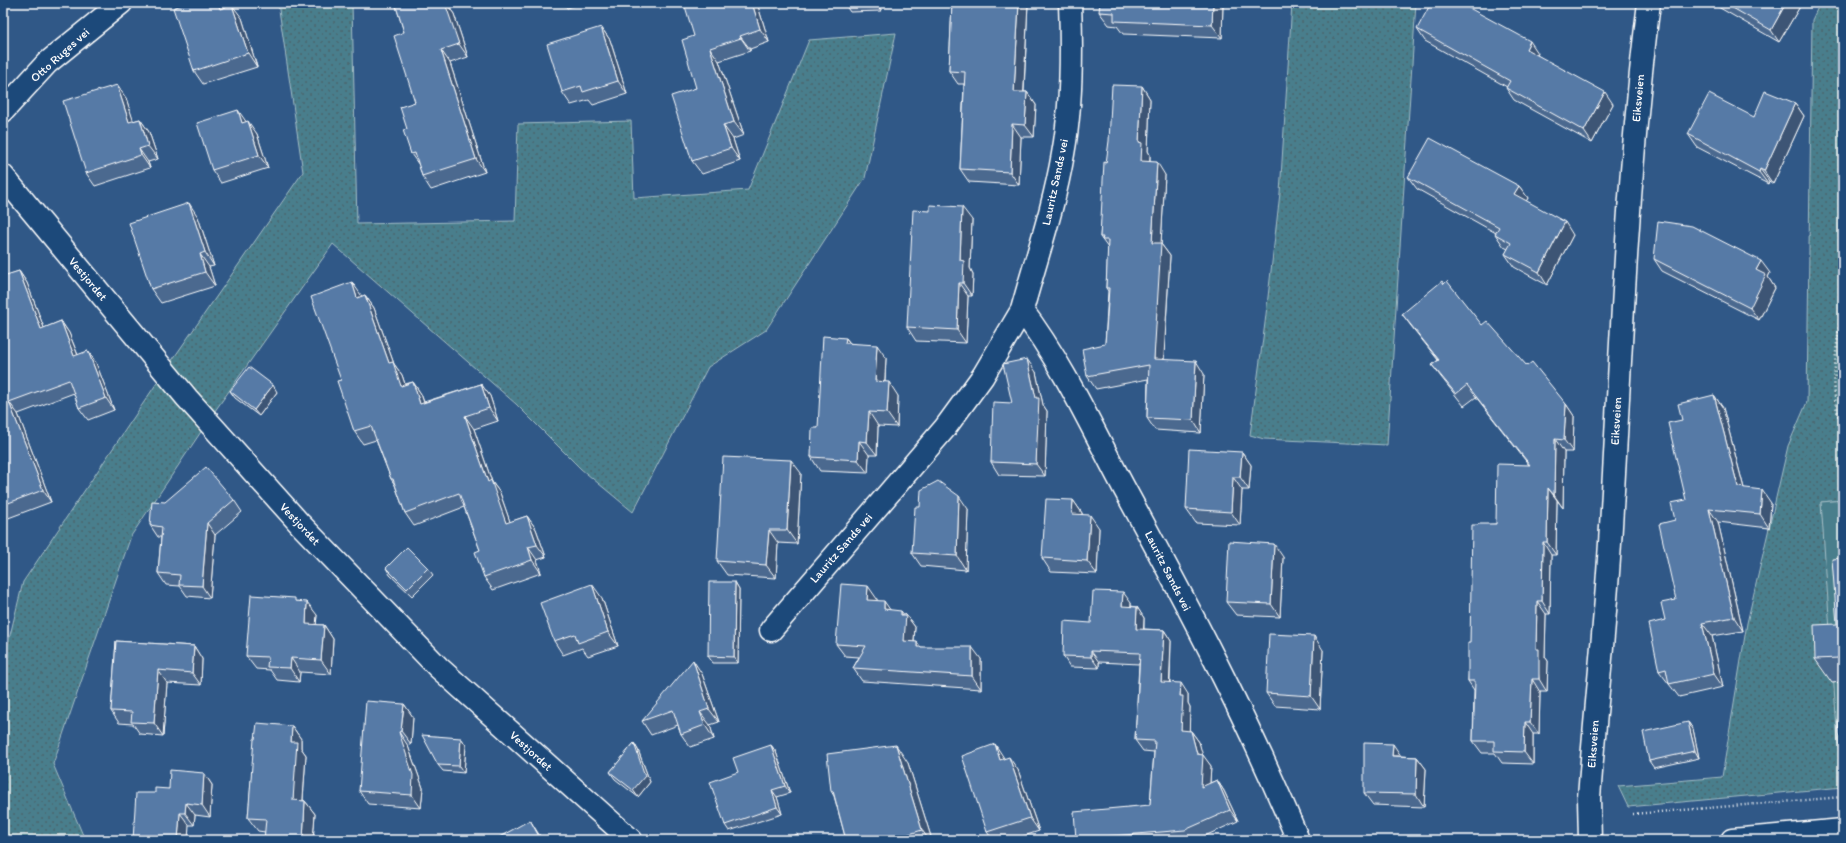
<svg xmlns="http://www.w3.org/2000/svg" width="1846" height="843" viewBox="0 0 1846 843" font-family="Itim,sans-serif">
  <defs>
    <pattern id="green-dots" width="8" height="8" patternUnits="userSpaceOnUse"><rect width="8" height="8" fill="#4a7e8c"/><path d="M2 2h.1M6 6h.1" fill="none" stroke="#4b656c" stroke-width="1.8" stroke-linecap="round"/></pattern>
  </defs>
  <rect width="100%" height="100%" fill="#305887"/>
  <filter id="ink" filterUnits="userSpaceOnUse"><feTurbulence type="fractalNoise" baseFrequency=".025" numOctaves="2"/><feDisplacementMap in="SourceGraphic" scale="8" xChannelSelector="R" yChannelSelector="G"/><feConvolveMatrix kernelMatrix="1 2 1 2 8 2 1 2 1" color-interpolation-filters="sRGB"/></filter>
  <g filter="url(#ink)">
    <path fill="url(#green-dots)" stroke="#a4bec6" d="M278,3H352L357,224L515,221L518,124L631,121L634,198L748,190L809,40L896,33L865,178L766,330L708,367L633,512L581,469L516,404L333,244L217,408L131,536L53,764L85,840H3V664L23,582L173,359L303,172Z
      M1292,3H1416L1387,445L1264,439L1250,435L1265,323L1280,193Z
      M1820,3H1843V500L1821,502L1843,744V787L1628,807L1618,786L1722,777L1747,623L1788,446L1807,402L1812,20Z"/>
    <path fill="#4a7e8c" stroke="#a4bec6" d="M1843,500V744H1838L1821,502Z"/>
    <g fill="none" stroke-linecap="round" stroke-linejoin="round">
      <defs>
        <path id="minor" d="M1070,3C1072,53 1072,105 1063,154C1054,207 1036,259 1022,310C1063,364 1092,428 1124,488C1186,602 1248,719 1298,840
          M3,111L47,63L121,3
          M3,176L187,398L300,524L438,667L631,840
          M771,630L945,428L983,376L1022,310
          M1590,840L1589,798C1595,713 1605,628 1610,543C1621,363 1626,182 1649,3"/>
        <path id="tertiary" d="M1732,840L1843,830"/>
      </defs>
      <use href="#minor" stroke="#fff" stroke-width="25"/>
      <use href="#tertiary" stroke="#fff" stroke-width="25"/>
      <path stroke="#fff" stroke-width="2.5" stroke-dasharray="1 3" stroke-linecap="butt" d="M1843,296C1839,332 1826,397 1843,428
        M1633,814L1843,797"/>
      <use href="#minor" stroke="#1f4a7a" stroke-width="22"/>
      <use href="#tertiary" stroke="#1f4a7a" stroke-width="22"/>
    </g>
    <path fill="#4b698f" stroke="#fff" d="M3,3H13L3,6Z
      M395,3H446L454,14L468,57L450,63L485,172L431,190L422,176L419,165L411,154L407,129L415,102L404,32Z
      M563,3H583L567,8Z
      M757,3L769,42L750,49V51L719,61L744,135L733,139L740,161L702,174L692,161L696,88L694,36Z
      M881,3V11L850,12L846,6Z
      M952,3H1028L1024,92H1027L1036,105L1034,137H1021L1019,185L969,182L960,169L964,84H958L949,71Z
      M1223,3L1222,38L1123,34L1117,26L1109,25L1099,12Z
      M1712,3H1802L1779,42L1713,4Z
      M242,18L257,67L203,84L194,71Z
      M601,27L610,40L627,94L593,105L589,100L571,105L562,92Z
      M1417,29L1538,53L1537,55L1613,104L1592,143L1514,100L1506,88L1507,87L1425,41Z
      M1142,86L1150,99L1148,151L1150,155V162L1165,175L1161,244L1170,256L1164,360L1204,374L1201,433L1155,430L1147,418L1148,379L1096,389L1087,376L1105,344L1108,291L1106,288L1108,248L1100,237L1106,163Z
      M126,98L133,121L140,119L149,132L158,159L148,162L150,168L95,186L86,173Z
      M1795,103L1804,116L1773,184L1769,181L1768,184L1697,147L1688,134L1754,117Z
      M246,121L257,134L268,168L221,183L212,170Z
      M1408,177L1519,186L1528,198L1526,201L1573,235L1547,285L1514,267L1505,254L1508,249L1504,247L1495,234L1496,233L1417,189Z
      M198,217L214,266L209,267L215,286L161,303L151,289Z
      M972,220L970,268L973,274L972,296H968L966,343L916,341L907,327Z
      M1654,259L1770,273L1768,277L1775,288L1759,320L1662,271Z
      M19,271L27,283L44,328L61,321L69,333L78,355L88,351L96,363L114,410L88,420L79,408L74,393L18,414L51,502L3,520V272L5,276Z
      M361,295V297L365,295L374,308L394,364L402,375L405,384L413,382L421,394L424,402L481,384L490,396L498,421L474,429L492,482L500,493L510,522L527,516L536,529L546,557L537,560L541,573L493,590L484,577L480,550L464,507L414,526L405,513L395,485L391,479L376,440L363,444L354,431L341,380Z
      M1402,314L1482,325L1527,366L1566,404L1574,416L1573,452H1564L1563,508L1557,500L1556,555H1551L1550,614H1546L1545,657L1548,661L1547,692H1540L1539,734H1533V764L1502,763L1495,753H1482L1473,741L1474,690L1468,681L1478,525L1496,524L1529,465L1476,397L1464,406L1441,377L1432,365L1438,360L1411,326Z
      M846,338L850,343L886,358L885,382L898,396L897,427L878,426L877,455H869L868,473L820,471L811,457L818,428Z
      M1036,372L1043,405L1047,411L1045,476L999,475L991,462L1012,403Z
      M230,391L277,392L259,416L235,398Z
      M1714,395L1723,408L1744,488L1771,503L1769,528L1718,522L1743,631L1712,636L1723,687L1679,697L1659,671L1665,620L1676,600L1675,520L1686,500L1682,420Z
      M1242,452L1251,465L1249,490H1242L1240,525L1196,523L1186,509Z
      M801,473L797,544L778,543L776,578L727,575L717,561Z
      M234,500L242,512L215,535L210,598L187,596L180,586L166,585L158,573L161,537H158L150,525L165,502Z
      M1073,500L1082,513V514L1099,528L1097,574L1051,572L1042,558Z
      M920,507L968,509L966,570L921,566L912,553Z
      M1283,557L1280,617L1236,615L1226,602Z
      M386,568H428L433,575L412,596L390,575Z
      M735,582L739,589L738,663H713L708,656Z
      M602,598L618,646L588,656L582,648L563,655L554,641Z
      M877,599L876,601L890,610L906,615L915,627L914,641L921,647L981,659V689L862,681L853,668L859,657L845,656L836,644Z
      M297,601L317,615L316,625H324L333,639L331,674L300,672L299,682L277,680L270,670L256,669L246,656Z
      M1131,603V606L1137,607L1144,618V629L1164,630L1171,641L1170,682L1188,694V703L1190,707L1189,731H1191L1199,742L1202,755L1211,766L1210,783L1217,780L1224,791L1238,821L1196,840H1077L1076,839L1150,805L1154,752L1143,751L1135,740L1139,664L1099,662V668L1070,667L1063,656Z
      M1837,624L1841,682L1832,683L1815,659Z
      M116,641L194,646L202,659L201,685L167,683L163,736L140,734L133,724L119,723L111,711Z
      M1323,650L1320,709L1275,706L1266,693Z
      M702,674L719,722L710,725L714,739L690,747L681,734L678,725L651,735L642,721Z
      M404,704L413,717L411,744L408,746L423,788L421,808L368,804L359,791Z
      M1843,721V749L1840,745Z
      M1688,722L1693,729L1699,758L1654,768L1649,761Z
      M292,726L301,739V748L306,755L303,800L305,801L315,814L313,840H264L265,832L258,831L248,818L255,739Z
      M461,738L466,745L464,773L443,771L438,765Z
      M634,743L638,750L650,782L638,797L615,779L610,772Z
      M771,745L776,752L790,793L777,797L782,814L729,831L725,825L738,772Z
      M1401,756L1417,757L1426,769L1424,807L1373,805L1364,793Z
      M1004,758L1018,770L1039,831L1012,840H993L987,832Z
      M908,763L932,840H846L834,796L831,791Z
      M204,773L212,785L210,817L195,815L194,825H189L155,793L169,789Z"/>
    <path fill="#3d5574" stroke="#fff" d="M218,3H221L224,8L220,9Z
      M441,3H446L454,14L468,57L459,44Z
      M752,3H757L769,42L760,29Z
      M876,3H881V11L877,4Z
      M1019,3H1028L1023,105L1014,92Z
      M1213,3H1223L1222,38L1212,25Z
      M1786,3H1802L1779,42L1771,30Z
      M232,5L242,18L257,67L248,53Z
      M601,27L610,40L627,94L618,81Z
      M740,36L750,49V51L741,38Z
      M1530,41L1538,53L1534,61L1526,49Z
      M710,48L719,61L744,135L734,122Z
      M441,50L450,63L485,172L476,159Z
      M117,85L126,98L138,135L129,122Z
      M1142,86L1150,99L1148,151L1150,155L1149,174L1141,161L1139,142Z
      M1027,92L1036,105L1034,137L1025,125Z
      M1605,92L1613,104L1592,143L1584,131Z
      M1795,103L1804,116L1773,184L1764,171Z
      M238,110L247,123H242Z
      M140,119L149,132L158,159L148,146Z
      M248,121L257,134L268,168L259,155Z
      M1012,124L1021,137L1019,185L1010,172Z
      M723,125L733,139L740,161L731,148Z
      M139,149L148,162L150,168L141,155Z
      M1157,162L1165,175L1161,244L1170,256L1163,372L1154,359L1152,243Z
      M1760,169L1769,181L1768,184L1759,172Z
      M1519,186L1528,198L1523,207L1514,194Z
      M189,203L198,217L214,266L205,252Z
      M962,207L972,220L970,268L973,274L972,296L963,283L960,260Z
      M1565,222L1573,235L1547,285L1539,272Z
      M200,254L209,267L215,286L205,272Z
      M1761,261L1770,273L1768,277L1775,288L1759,320L1750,308L1756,270Z
      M19,271L27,283L49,341L41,329Z
      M352,282L361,295L366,311L357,298Z
      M959,283L968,296L966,343L957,330Z
      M365,295L374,308L394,364L402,375L410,399L401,386L389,363Z
      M61,321L69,333L83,368L74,356Z
      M846,338L855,351L845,343Z
      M877,345L886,358L884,395L875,381Z
      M88,351L96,363L114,410L106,398Z
      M1027,359L1036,372L1043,405L1047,411L1045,476L1036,464V398Z
      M1196,361L1204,374L1201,433L1193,420Z
      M413,382L421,394L429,417L420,404Z
      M889,382L898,396L897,427L887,413Z
      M481,384L490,396L498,421L489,408Z
      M273,385L277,392L259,416L254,410Z
      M1714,395L1723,408L1747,500L1738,487Z
      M9,402L18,414L51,502L43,490Z
      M1566,404L1574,416L1573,452L1564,440Z
      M869,412L878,426L877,455L867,442Z
      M465,416L474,429L492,482L500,493L515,536L506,523L488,482Z
      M1555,439L1564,452L1563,508L1554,495Z
      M859,441L869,455L868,473L858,460Z
      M1242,452L1251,465L1249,490L1240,477Z
      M791,460L801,473L797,544L787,530Z
      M1233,477L1242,490L1240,525L1231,512Z
      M1548,488L1557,500L1556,555L1547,542Z
      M1762,490L1771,503L1769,528L1760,514Z
      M959,496L968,509L966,570L957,556Z
      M1073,500L1082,513L1081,527L1072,514Z
      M1709,509L1718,522L1743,631L1734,617Z
      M1090,515L1099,528L1097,574L1087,561Z
      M527,516L536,529L546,557L537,545Z
      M207,523L215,535L210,598L202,586Z
      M769,530L778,543L776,578L766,565Z
      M1543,542L1551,555L1550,614L1542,601Z
      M1274,544L1283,557L1280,617L1271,604Z
      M528,547L537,560L541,573L532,560Z
      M735,582L739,589L738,663L734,657Z
      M592,584L602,598L618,646L608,632Z
      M868,586L877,599L876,613L867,600Z
      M1123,592L1131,603L1130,617L1122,606Z
      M884,601L893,614L884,609Z
      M1537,601L1546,614L1545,657L1548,661L1547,692L1539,679L1536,649Z
      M307,602L317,615L315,637L306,624Z
      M1137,607L1144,618L1143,640L1136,629Z
      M901,611L906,617V615L915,627L913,653L904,641L901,615Z
      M1702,623L1712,636L1723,687L1714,674Z
      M324,625L333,639L331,674L321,660Z
      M1164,630L1171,641L1169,693L1161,682Z
      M1314,636L1323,650L1320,709L1311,696Z
      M917,642L926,654L917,647Z
      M194,646L202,659L201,685L192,673Z
      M972,647L981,659V689L972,676Z
      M1091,651L1099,662V668L1091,657Z
      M291,658L300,672L299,682L290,668Z
      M693,660L702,674L719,722L709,709Z
      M158,670L167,683L163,736L154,723Z
      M1532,679L1540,692L1539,734L1530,722Z
      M1181,683L1188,694V703L1190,707L1189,741L1181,730L1180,696Z
      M404,704L413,717L411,744L401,731Z
      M700,712L710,725L714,739L705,725Z
      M1525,722L1533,734V764L1524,752Z
      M1688,722L1693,729L1699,758L1695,751Z
      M292,726L301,739V748L306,755L302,813L293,800L291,742Z
      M1191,731L1199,742L1203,756V755L1211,766L1209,798L1201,787L1197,754Z
      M399,732L408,746L423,788L421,808L412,795Z
      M461,738L466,745L464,773L459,766Z
      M634,743L638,750L650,782L638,797L633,790Z
      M995,744L1004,758L1010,773L1000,760Z
      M1393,744L1401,756H1392Z
      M771,745L776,752L790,793L785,786Z
      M896,745L908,763L932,840H929L922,830Z
      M1009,757L1018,770L1039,831L1030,818Z
      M1417,757L1426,769L1424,807L1416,794Z
      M204,773L212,785L210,817L202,805Z
      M1217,780L1224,791L1238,821L1230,810Z
      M772,790L777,797L782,814L777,807Z
      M305,801L315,814L313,840H303Z
      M186,803L195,815L194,825L185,813Z
      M180,813L189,825L188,840H178Z
      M530,820L538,833L543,840H541Z"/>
    <path fill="#577aa6" stroke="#fff" d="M187,3H218L220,9L232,5L248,53L194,71L173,8Z
      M395,3H445L459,44L441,50L476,159L422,176L415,153L411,154L403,130L407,129L400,107L415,102L394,36L404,32Z
      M684,3H752L760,29L740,36L741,38L710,48L734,122L723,125L731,148L692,161L671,96L696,88L682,40L694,36Z
      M846,3H876L877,4L846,6Z
      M952,3H1019L1014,92H1027L1025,125L1012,124L1010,172L960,169L965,72L949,71Z
      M1100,3H1213L1212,25L1114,21V13L1099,12Z
      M1431,3H1460L1530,41L1526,49L1605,92L1584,131L1506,88L1510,81L1417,29Z
      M1724,3H1786L1771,30Z
      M601,27L618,81L583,92L581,86L562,92L547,44Z
      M117,85L129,122L140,119L148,146L139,149L141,155L86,173L63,101Z
      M1112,85L1142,86L1139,142L1142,143L1141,161L1157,162L1152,243H1161L1154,359L1196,361L1193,420L1147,418L1149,365L1087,376L1082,349L1105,344L1109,288H1106L1108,240H1102L1103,237H1100L1104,162L1106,163L1109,141Z
      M1765,91L1795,103L1764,171L1760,169L1759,172L1688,134L1709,94L1754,117Z
      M238,110L242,123L248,121L259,155L212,170L197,123Z
      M1430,138L1519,186L1514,194L1565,222L1539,272L1505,254L1511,243L1495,234L1499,227L1408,177Z
      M189,203L205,252L200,254L205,272L151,289L129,223Z
      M930,205L962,207L960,260L964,261L963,283H959L957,330L907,327L913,210L930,211Z
      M1658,221L1692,226L1761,261L1756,270L1766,275L1750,308L1654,259Z
      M19,271L41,329L61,321L74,356L88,351L106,398L79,408L69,380L9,402L43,490L3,505V276Z
      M1442,281L1444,284L1447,281L1482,325L1487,321L1527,366L1532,362L1566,404L1564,440L1555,439L1554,495L1548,488L1547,542H1543L1542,601H1537L1536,649H1539V679H1532L1530,722H1525L1524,752L1494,751V741H1473L1475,681H1468V643H1470L1472,525H1478V524H1496L1497,464L1530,465L1467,385L1456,394L1432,365L1439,360L1402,314Z
      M352,282L357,298L365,295L389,363L393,362L401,386L413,382L420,404L481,384L489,408L465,416L488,482L491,480L506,523L527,516L537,545L528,547L532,560L484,577L475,552L480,550L459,493L405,513L393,479H391L371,426L354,431L337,381L341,380L311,297Z
      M823,336L846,338L845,343L877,345L875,381L889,382L887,413L869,412L867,442L859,441L858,460L811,457L812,428H818Z
      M1027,359L1036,398H1039L1036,464L991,462L993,402L1012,403L1003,364Z
      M249,367L273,385L254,410L230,391Z
      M1714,395L1738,487L1762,490L1760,514L1709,509L1734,617L1702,623L1714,674L1669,684L1666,669L1659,671L1649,624L1665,620L1661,603L1676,600L1659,524L1675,520L1671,503L1686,500L1668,423L1682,420L1678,404Z
      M1189,449L1242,452L1240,477H1233L1231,512L1186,509Z
      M723,457L791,460L787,530H769L766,565L717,561Z
      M206,467L234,500L207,523L202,586L179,585L180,575L158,573L162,527L150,525L152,501L165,502Z
      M938,481L959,496L957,556L912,553L915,507H920L921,490Z
      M1046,499L1073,500L1072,514L1090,515L1087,561L1042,558Z
      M1229,541L1274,544L1271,604L1226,602Z
      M407,547L428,568L407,589L386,568Z
      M1843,558V716L1839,658L1815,659L1814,625L1837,624L1832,559Z
      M709,582H735L734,657L708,656Z
      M592,584L608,632L578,643L575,634L554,641L540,603Z
      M841,584L868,586L867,600L884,601V609L901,611V615H906L904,641L917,642V647H972V676L853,668L866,646L836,644Z
      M1093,591L1123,592L1122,606L1137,607L1136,629L1164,630L1161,682L1181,683L1180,696H1183L1181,730L1191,731L1197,754L1203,755L1201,787L1217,780L1230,810L1185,830L1076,839L1074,812L1150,805L1155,741L1135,740L1140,653L1091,651V657L1063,656L1064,621L1091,623Z
      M251,595L295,598V601L307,602L306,624L324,625L321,660L291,658L290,668L267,667L268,657L246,656Z
      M1269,634L1314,636L1311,696L1266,693Z
      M116,641L194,646L192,673L158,670L154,723L131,722L132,712L111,711Z
      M693,660L709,709L700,712L705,725L681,734L673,710L642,721Z
      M366,701L404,704L401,731L399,732L413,775L412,795L359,791Z
      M1838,721H1843V745H1840Z
      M1688,722L1695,751L1649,761L1643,732Z
      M257,723L292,726L291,742H297L293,800L305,801L303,840H264L266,819L248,818L254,739H255Z
      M422,735L461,738L459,766L438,765Z
      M634,743L645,776L633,790L610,772Z
      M1364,743L1393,744L1392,756L1417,757L1416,794L1364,793Z
      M995,744L1000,760L1009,757L1030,818L987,832L962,756Z
      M771,745L785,786L772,790L777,807L725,825L710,782L738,772L733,758Z
      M896,745L922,830L890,840H846L833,791H831L827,754Z
      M170,770L204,773L202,805L186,803L185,813H180L178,840H133L136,793H155V788L169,789Z
      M530,820L541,840H494Z
      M797,834L799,840H780Z"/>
  </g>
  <g text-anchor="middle" stroke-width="4" stroke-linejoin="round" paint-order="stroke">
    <g font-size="12" fill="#fff" stroke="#1f4a7a">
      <text transform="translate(60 55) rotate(-42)" y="4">Otto Ruges vei</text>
      <text transform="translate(1638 98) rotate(-85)" y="4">Eiksveien</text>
      <text transform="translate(1055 182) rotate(-78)" y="4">Lauritz Sands vei</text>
      <text transform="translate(88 279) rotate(50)" y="4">Vestjordet</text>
      <text transform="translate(1616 421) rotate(-87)" y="4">Eiksveien</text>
      <text transform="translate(300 524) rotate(47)" y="4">Vestjordet</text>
      <text transform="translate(841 548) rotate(-49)" y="4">Lauritz Sands vei</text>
      <text transform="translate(1168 571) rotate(63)" y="4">Lauritz Sands vei</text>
      <text transform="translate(1593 744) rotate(-86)" y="4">Eiksveien</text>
      <text transform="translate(531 751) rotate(42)" y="4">Vestjordet</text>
    </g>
  </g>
  <rect width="1846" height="843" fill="none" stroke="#1f4a7a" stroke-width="16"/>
  <rect x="8" y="8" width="1830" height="827" fill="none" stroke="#fff" stroke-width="1.5" filter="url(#ink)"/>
</svg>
